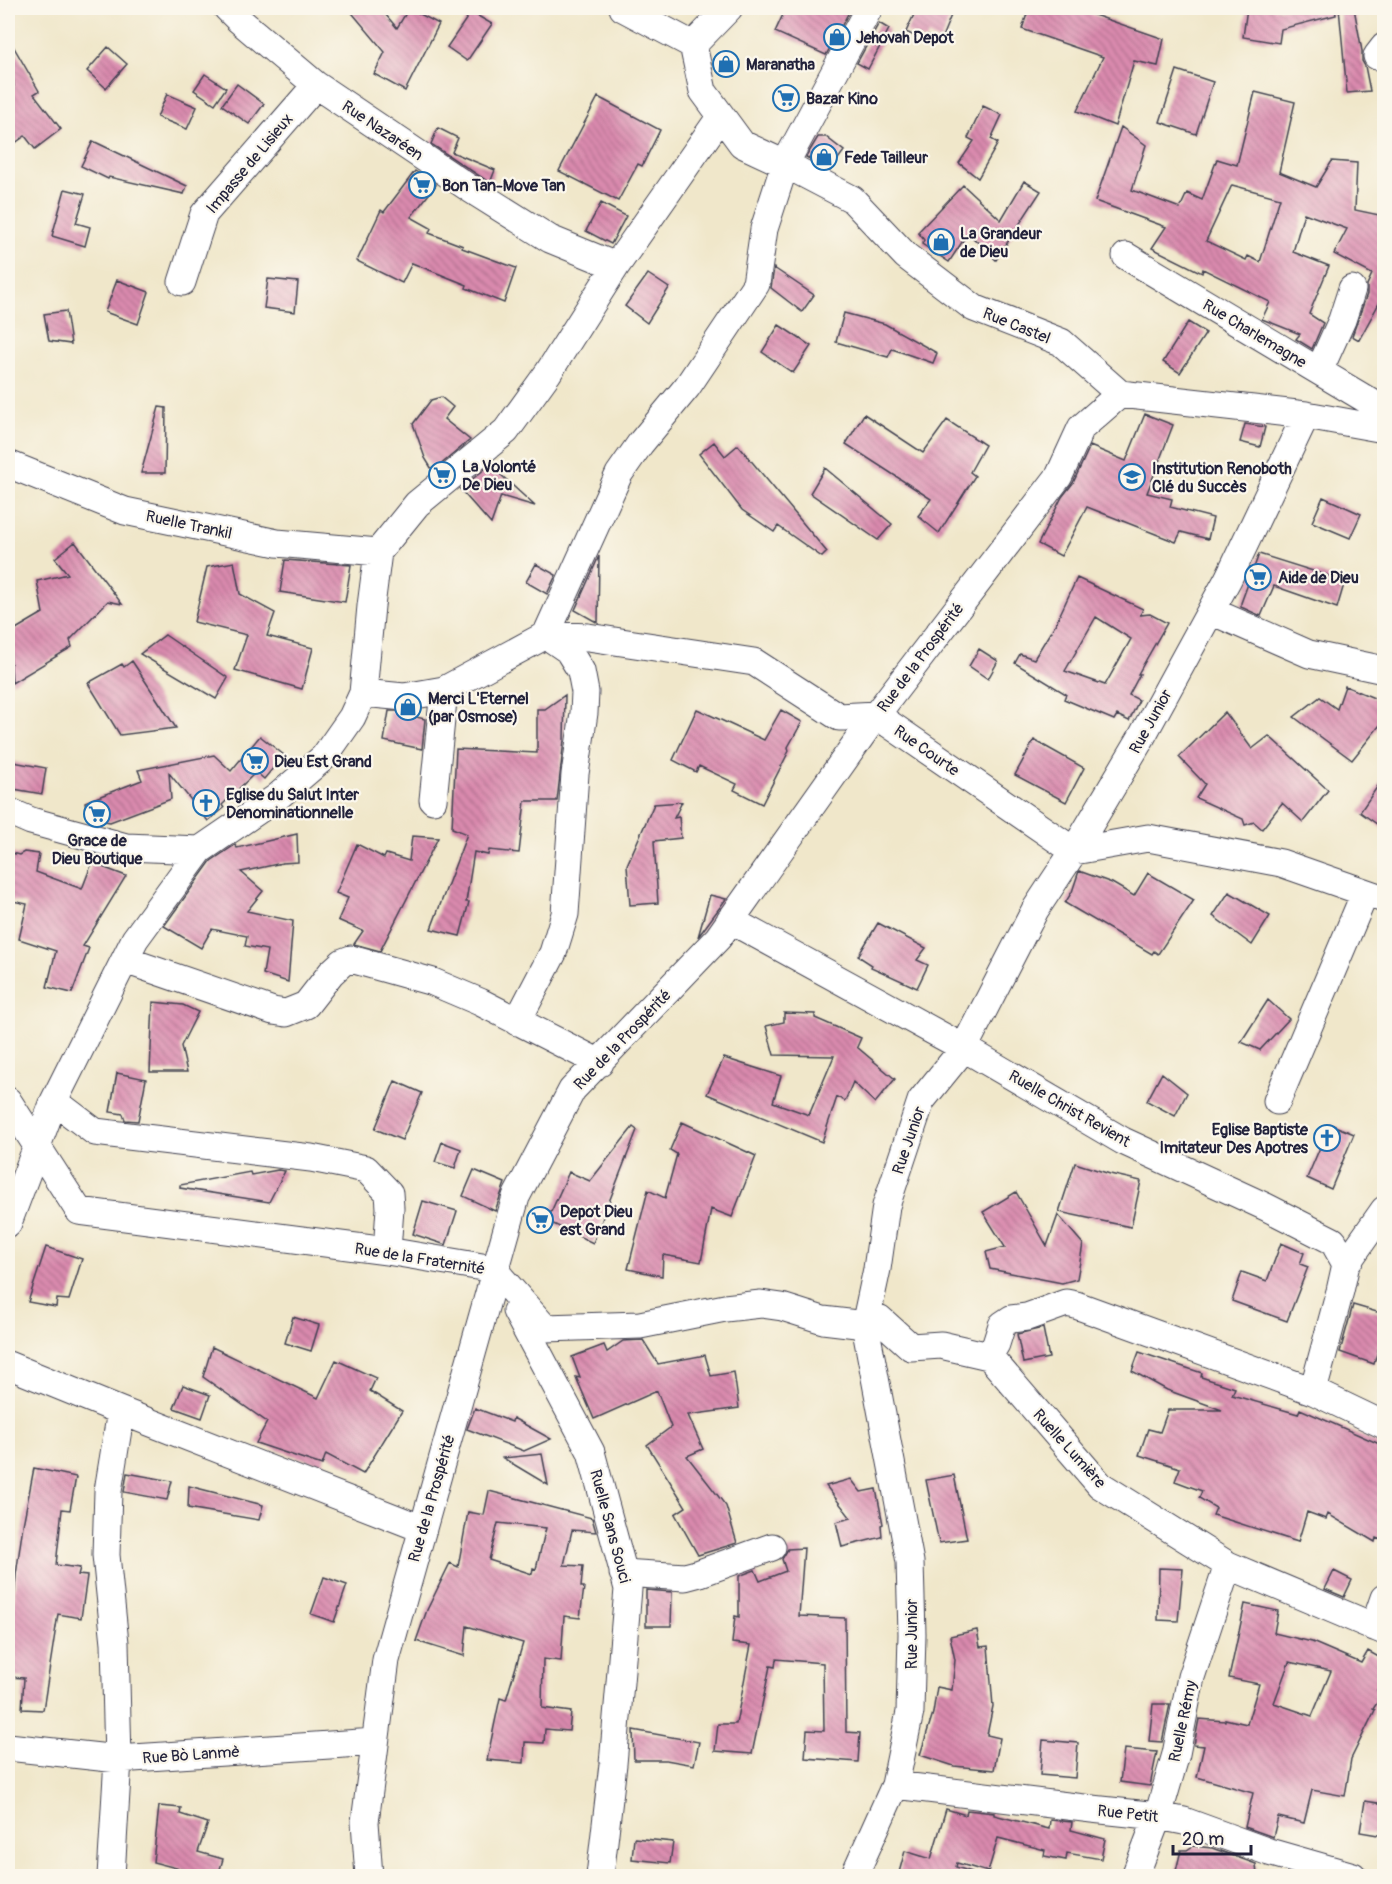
<svg xmlns="http://www.w3.org/2000/svg" width="1392" height="1884" viewBox="0 0 1392 1884" font-family="Pangolin,sans-serif">
  <defs>
    <pattern id="building-back-hatch" width="6" height="6" patternUnits="userSpaceOnUse" patternTransform="scale(1.5)"><rect width="6" height="6" fill="#da8aae"/><path d="M-1 5l2 2M0 0l6 6M5-1l2 2" fill="none" stroke="#b0708f"/></pattern>
  </defs>
  <rect width="100%" height="100%" fill="#fbf7ec"/>
  <filter id="ink" filterUnits="userSpaceOnUse"><feTurbulence type="fractalNoise" baseFrequency=".0167" numOctaves="2"/><feDisplacementMap in="SourceGraphic" scale="12" xChannelSelector="R" yChannelSelector="G"/><feConvolveMatrix kernelMatrix="1 2 1 2 8 2 1 2 1" color-interpolation-filters="sRGB"/></filter>
  <filter id="wash" filterUnits="userSpaceOnUse"><feTurbulence type="fractalNoise" baseFrequency=".008" numOctaves="4" result="noise"/><feDisplacementMap in="SourceGraphic" scale="24" xChannelSelector="R" yChannelSelector="G"/><feGaussianBlur stdDeviation="1.35" result="paint"/><feColorMatrix in="noise" values="0 0 0 0 0 0 0 0 0 0 0 0 0 0 0 0 0 1.4 0 .05"/><feComposite in="paint" operator="in"/></filter>
  <g filter="url(#wash)">
    <rect width="100%" height="100%" fill="#f0e7ca"/>
    <g id="blocks">
      <path fill="url(#building-back-hatch)" fill-rule="evenodd" d="M348,8H380L397,28L409,8L439,24L405,91L374,74L385,52Z
        M786,8H851L826,55L775,32Z
        M917,8H954L940,42L928,35L925,41L906,32Z
        M1029,8H1074L1164,39L1158,66L1134,61L1115,126L1077,111L1103,57L1022,29Z
        M1247,8H1335L1336,15L1281,29L1279,43L1243,37Z
        M1339,8H1354L1362,51V61L1365,66L1370,91L1347,93Z
        M471,12L492,24L467,61L447,47Z
        M879,23L889,29L868,69L857,63Z
        M8,37L39,91L34,94L61,129L35,149L25,136L8,148V88L14,86Z
        M108,47L127,64L106,88L87,71Z
        M1177,70L1213,82L1196,134L1160,122Z
        M205,74L226,88L215,104L194,90Z
        M237,84L264,104L249,124L222,105Z
        M1255,92L1295,102L1279,172L1316,187L1332,161L1357,163L1355,210L1384,216V294L1359,340L1352,336L1367,294V285L1372,274L1334,254L1347,229L1304,213L1293,252L1329,266L1309,314L1323,323L1312,349L1296,339L1300,334L1262,319L1270,302L1203,269L1202,273L1152,248L1166,227L1095,201L1121,127L1146,145L1132,190L1180,208L1187,193L1202,200L1217,159L1237,165ZM1232,185L1280,198L1260,262L1248,256L1246,260L1206,241Z
        M167,94L197,107L187,129L157,117Z
        M598,97L660,130L642,166L638,164L618,201L559,171Z
        M983,106L1002,115L991,139L998,143L978,178L959,163L974,141L968,138Z
        M438,128L458,138L452,152L495,170L490,183L431,144Z
        M818,137H826L844,151L830,170L806,157Z
        M93,141L187,186L184,194L109,177L108,179L81,166Z
        M415,171L436,185L411,217L431,228L429,233L463,246L462,248L516,268L504,303L466,288L467,285L412,263L402,283L357,261L381,210L384,212Z
        M1024,181L1041,191L996,260L968,233L949,262L922,244L924,240L918,232L963,185L1001,220Z
        M65,189L85,194L76,223L90,227L85,246L52,236Z
        M601,203L626,216L611,244L586,231Z
        M774,268L814,295L802,312L771,288Z
        M648,274L669,288L647,323L625,306Z
        M268,279L298,282L295,312L264,308Z
        M117,280L149,292L138,324L105,312Z
        M66,311L71,344L49,341L44,314Z
        M844,313L885,324L937,353L933,363L892,349L888,357L836,342Z
        M1188,322L1206,333L1180,373L1163,362Z
        M779,325L811,346L793,373L762,352Z
        M441,397L453,407L444,419L470,440L433,471L425,458L413,424L431,400Z
        M159,407L166,408L165,473H141Z
        M864,414L923,453L947,420L985,445L970,472L975,476L939,533L918,516L931,499L846,444Z
        M1145,414L1173,425L1147,493L1172,499L1170,507L1213,518L1208,539L1181,532L1176,542L1087,507L1061,556L1038,544L1062,497L1073,483L1090,446L1126,461Z
        M1245,424L1265,427L1260,447L1240,442Z
        M714,442L725,456L738,445L827,552L822,557L778,526L774,532L742,510L699,454Z
        M490,465L535,506L501,496L491,524L460,489Z
        M825,468L892,524L878,540L810,493Z
        M1323,497L1361,514L1350,538L1312,522Z
        M75,542L122,604L108,601L70,640L72,647L12,683L9,633L43,613L37,581L68,574L55,558Z
        M1259,554L1345,581L1337,608L1274,586L1261,616L1241,607V603Z
        M599,556L598,623L575,610Z
        M285,560L351,565L345,602L280,592Z
        M234,562L240,594L275,613L267,636L313,648L302,689L235,670L247,635L194,622L207,567Z
        M536,564L556,575L547,594L526,582Z
        M1077,578L1143,609L1140,615L1150,614L1167,623L1138,674H1140L1129,695L1139,700L1129,721L1117,715L1114,720L1064,699L1066,694L1015,663L1020,654L1034,659L1056,623ZM1096,617L1131,639L1105,685L1065,671Z
        M165,635L228,678L216,699L140,654Z
        M979,649L998,661L988,679L969,666Z
        M132,661L176,728L120,735L88,683L122,664L124,667Z
        M1345,686L1384,702V720L1352,760L1294,717L1320,697L1337,709Z
        M565,695L564,740L557,801H525L519,853L489,850L488,855L474,852L466,902H469L460,936L431,929L467,834L452,828L456,749L537,753V709H545Z
        M697,709L764,740L781,710L802,722L788,747L789,751L762,804L734,790L737,784L699,766L696,772L673,760Z
        M389,711H414L412,716L425,719L422,749L384,741Z
        M1225,712L1252,749L1269,736L1328,790L1303,822L1282,803L1262,829L1254,822L1245,825L1243,819L1196,798L1205,784L1179,757Z
        M260,736L284,755L264,779L256,772L222,805L224,808L208,821L169,773L171,799L110,822L88,818L85,802L142,780L138,770L214,755L231,771Z
        M1034,740L1084,768L1066,802L1015,775Z
        M8,761L46,768L42,794L8,788Z
        M1384,777V829L1360,812Z
        M682,802L674,818L679,817L681,838L654,841L658,903L630,905L627,865L654,804Z
        M297,834L298,862L282,863L241,872L263,891L247,911L293,921L288,982L263,974L267,950L245,946L247,936L212,929L201,948L164,926L211,861L235,845L237,848Z
        M412,836L438,838L380,951L354,944L363,931L338,920L348,898L336,893L357,844L384,858L386,854L409,861Z
        M8,852L19,855L24,852L39,854L36,872L82,889L92,863L126,876L83,946L89,948L72,993L47,987L56,951L19,939L27,904L8,900Z
        M1079,871L1112,883L1134,896L1148,873L1194,900L1158,954L1154,951L1152,954L1065,903L1072,892Z
        M1229,892L1270,916L1252,945L1213,916Z
        M710,895L726,899L698,937Z
        M878,923L926,948L917,960L928,965L917,988L871,967L872,965L858,956Z
        M1268,1000L1289,1019L1260,1050L1241,1042Z
        M153,1002L183,1005L198,1012L181,1046L187,1072H150Z
        M784,1013L815,1014V1018L861,1038L857,1047L895,1079L875,1103L853,1082L845,1101L837,1097L822,1142L707,1094L724,1058L781,1076L773,1102L809,1115L834,1056L774,1055L766,1026L784,1022Z
        M117,1073L146,1079L138,1121L125,1120L123,1114L110,1112Z
        M1162,1073L1187,1093L1175,1116L1147,1101Z
        M395,1081L422,1093L402,1140L375,1129Z
        M682,1122L756,1156L732,1217L711,1209L701,1262L663,1255L662,1276L628,1269L648,1190L665,1198L677,1154L670,1150Z
        M1330,1124L1354,1134L1331,1189L1307,1178Z
        M633,1127L637,1130L593,1243L547,1221L569,1172L590,1181Z
        M442,1142L461,1149L455,1168L435,1162Z
        M1075,1163L1110,1174L1141,1181L1131,1227L1059,1212Z
        M278,1170L285,1171L269,1202L180,1188V1185L250,1172L251,1175Z
        M474,1170L505,1183L495,1211L463,1196Z
        M1016,1192L1047,1246L1058,1215L1083,1244L1077,1279L1062,1283L990,1269L986,1252L1005,1247L983,1212Z
        M423,1201L457,1211L446,1245L413,1234Z
        M1281,1243L1304,1253L1300,1264L1308,1267L1287,1321L1232,1301L1242,1272L1267,1281Z
        M46,1247L82,1259L69,1300L57,1299L56,1307L28,1302Z
        M1353,1305L1384,1314V1330L1374,1364L1340,1352Z
        M293,1317L319,1325L311,1351L285,1343Z
        M1043,1328L1049,1358L1023,1363L1017,1334Z
        M643,1340L658,1364L705,1355L711,1376L734,1372L739,1408L688,1415L703,1449L687,1456L726,1506L737,1543L698,1555L675,1514L686,1507L647,1445L671,1427L657,1391L594,1419L576,1377L580,1378L572,1357L604,1345L607,1352L623,1341Z
        M212,1347L318,1398L336,1360L376,1378L370,1391L402,1411L363,1474L326,1454L322,1465L256,1443L267,1422L203,1377Z
        M1139,1352L1202,1373L1201,1377L1235,1388L1232,1395L1298,1414L1300,1409L1384,1446V1541L1376,1538L1375,1542L1328,1514L1326,1519L1307,1512L1298,1542L1213,1515L1216,1508L1199,1498L1202,1491L1175,1481L1180,1468L1139,1455L1148,1429L1160,1432L1168,1410H1222L1167,1390L1132,1371Z
        M183,1385L210,1395L202,1418L174,1408Z
        M475,1408L512,1422L513,1418L551,1439L524,1451L467,1429Z
        M542,1454L548,1485L503,1458Z
        M34,1468L76,1477L70,1510L62,1509L56,1565L80,1568L78,1575L87,1576L81,1618L58,1614L43,1710L22,1709L24,1678L8,1677V1645H10L16,1575L23,1525Z
        M127,1473L172,1481L167,1500L124,1492Z
        M954,1475L967,1539L939,1543L926,1480Z
        M851,1479L861,1492L876,1489L883,1524L881,1525L882,1537L842,1547L836,1522L851,1518L826,1486Z
        M189,1486L263,1505L259,1520L188,1508Z
        M489,1491L592,1518L596,1532L572,1530L564,1565L583,1566L581,1587H584L580,1618L564,1616L561,1661L543,1659L542,1708L571,1712L569,1731L545,1729L544,1743L525,1742L524,1763L487,1760L500,1698L506,1700L523,1643L467,1626L464,1656L416,1641L427,1610L450,1563L458,1567L468,1512L484,1515ZM498,1523L546,1528L536,1569L533,1568L532,1574L489,1560Z
        M804,1548L799,1616L845,1618L846,1732L860,1733L858,1762L805,1758L807,1730L824,1731L823,1663L776,1659L775,1667L770,1666L752,1754L715,1751L718,1724H736L751,1645L732,1643L735,1616L739,1617V1576L755,1570L760,1581L786,1571L782,1559L788,1549Z
        M1159,1568L1183,1569L1178,1621L1158,1620Z
        M1334,1571L1352,1580L1344,1597L1325,1589Z
        M324,1577L347,1585L334,1622L311,1614Z
        M646,1590L672,1592L671,1626H646Z
        M1245,1604L1278,1611L1274,1633L1312,1642L1361,1663L1368,1651L1384,1660V1678L1377,1690L1383,1694L1373,1709L1375,1710L1351,1759L1345,1796L1312,1790L1304,1823L1278,1817L1273,1837L1245,1827L1253,1793L1197,1777L1204,1746L1194,1745L1199,1719L1225,1721V1719L1247,1724L1259,1684L1229,1678ZM1289,1662L1331,1671L1312,1716L1274,1703Z
        M977,1630L980,1647L988,1646L993,1706L987,1735L1000,1738L994,1770L954,1766L920,1755L933,1713L937,1687L952,1690L955,1660L950,1636Z
        M1153,1704H1170L1162,1742L1149,1741Z
        M633,1730L699,1742L694,1765L666,1760H634Z
        M1043,1740L1078,1743L1075,1778L1040,1775Z
        M1124,1749L1157,1752L1150,1786L1120,1782Z
        M1365,1801L1384,1804V1836L1360,1832Z
        M159,1806L181,1808L180,1814L208,1823L198,1852L223,1859L218,1876H207L153,1862Z
        M946,1809L966,1815L967,1810L994,1813V1815L1049,1829L1050,1820L1072,1822L1071,1830L1105,1839L1101,1859L1067,1853L1066,1860L1044,1856L1045,1850L998,1838L988,1872L957,1863L956,1867L972,1872L971,1876H898L905,1851L931,1859Z
        M634,1838L673,1842L670,1863L632,1859Z
        M1193,1846L1212,1848L1256,1864L1257,1876L1175,1875L1181,1850H1187Z"/>
    </g>
  </g>
  <g filter="url(#ink)">
    <use href="#blocks" fill-opacity="0" stroke="#414050" stroke-width="1.5"/>
    <g fill="none" stroke-linecap="round" stroke-linejoin="round">
      <defs>
        <path id="minor" d="M227,8L239,20L316,85L472,190L550,239L616,266
          M623,8L693,45L703,91L742,144L785,164L852,199L906,256L974,308L1061,342L1120,394L1306,415L1384,429
          M693,45L729,8
          M1377,56L1384,47
          M1126,256L1384,410
          M182,282L204,214L316,85
          M1319,371L1342,320L1352,289
          M8,464L125,511L277,543L378,552
          M1211,611L1309,654L1384,670
          M363,693L404,697L444,690L546,635L588,637L754,662L839,717L876,715L1074,851L1148,838L1281,863L1384,899
          M433,800L444,690
          M8,811L31,821L126,847L200,850
          M730,920L964,1048L1123,1141L1266,1207L1333,1241L1346,1264L1340,1291L1313,1391L1384,1425
          M125,960L273,1011L286,1013L306,1005L331,973L343,962L351,959L433,982L480,1002L600,1063
          M517,1022L553,953L565,914L575,774L584,713L585,692L581,671L568,650L546,635L619,474L640,444L687,387L756,284L764,229L785,164L869,8
          M8,1101L79,1211L387,1251L488,1268L494,1270L545,1328L640,1325L725,1308L761,1304L782,1307L823,1320L865,1325L880,1319L911,1347L941,1345L989,1356L1100,1485L1228,1565L1384,1631
          M54,1101L95,1132L311,1158L366,1169L389,1193L390,1208L387,1251
          M1277,1101L1365,893
          M8,1223L54,1101L135,939L200,850L276,798L324,757L352,717L363,693L371,606L378,552L417,504L506,431L548,373L616,266L721,116
          M1346,1264L1384,1210
          M516,1311L591,1452L628,1589L613,1764L600,1876
          M989,1356L996,1344L1002,1325L1011,1319L1027,1317L1066,1303L1076,1305L1313,1391
          M8,1365L121,1411L423,1529
          M623,1573L685,1577L700,1573L772,1547
          M1374,1627L1384,1598
          M8,1747L118,1759L375,1742
          M895,1785L1092,1809L1158,1816L1184,1821L1269,1852L1353,1876
          M111,1876L118,1759L115,1643L106,1555L108,1491L121,1411
          M369,1876L365,1822L386,1660L516,1197L572,1090L718,938L876,715L1059,476L1081,428L1120,394
          M854,1876L895,1785L910,1712L912,1634L910,1562L865,1325L877,1269L886,1206L921,1101L964,1048L1035,910L1074,851L1140,740L1228,579L1306,415
          M1135,1876L1158,1816L1176,1754L1191,1677L1228,1565"/>
      </defs>
      <use href="#minor" stroke="#414050" stroke-width="29"/>
      <use href="#minor" stroke="#fff" stroke-width="27"/>
    </g>
  </g>
  <defs>
    <symbol id="shop-ring" viewBox="-11 -11 22 22"><circle r="9.5" fill="#fbf7ec" stroke="#1f6fb2" stroke-width="1.5"/><path d="M-5-2.5h2.3a2.7 3.5 0 0 1 5.4 0H5L5.5 6h-11ZM-1.5-2.5h3a1.5 2.3 0 0 0-3 0Z" fill="#1f6fb2"/></symbol>
    <symbol id="supermarket-ring" viewBox="-11 -11 22 22"><circle r="9.5" fill="#fbf7ec" stroke="#1f6fb2" stroke-width="1.5"/><path d="M-6-5.5h2.5l.6 2H6L4.5 2H-2.5L-4.4-4H-6ZM-1.5 3.2a1.3 1.3 0 1 0 .1 0ZM3 3.2a1.3 1.3 0 1 0 .1 0Z" fill="#1f6fb2"/></symbol>
    <symbol id="school-ring" viewBox="-11 -11 22 22"><circle r="9.5" fill="#fbf7ec" stroke="#1f6fb2" stroke-width="1.5"/><path d="M0-5L7-2L0 1L-7-2ZM-4 1L0 2.5L4 1V4Q0 6-4 4Z" fill="#1f6fb2"/></symbol>
    <symbol id="church-ring" viewBox="-11 -11 22 22"><circle r="9.5" fill="#fbf7ec" stroke="#1f6fb2" stroke-width="1.5"/><path d="M-1.2-6h2.4v3.5h3.3v2.4h-3.3V6h-2.4V-.1h-3.3v-2.4h3.3Z" fill="#1f6fb2"/></symbol>
  </defs>
  <g fill-rule="evenodd">
    <use href="#shop-ring" x="822" y="22" width="30" height="30"/>
    <use href="#shop-ring" x="711" y="49" width="30" height="30"/>
    <use href="#supermarket-ring" x="771" y="83" width="30" height="30"/>
    <use href="#shop-ring" x="809" y="142" width="30" height="30"/>
    <use href="#supermarket-ring" x="407" y="170" width="30" height="30"/>
    <use href="#shop-ring" x="926" y="227" width="30" height="30"/>
    <use href="#supermarket-ring" x="427" y="460" width="30" height="30"/>
    <use href="#school-ring" x="1117" y="462" width="30" height="30"/>
    <use href="#supermarket-ring" x="1243" y="562" width="30" height="30"/>
    <use href="#shop-ring" x="393" y="692" width="30" height="30"/>
    <use href="#supermarket-ring" x="240" y="746" width="30" height="30"/>
    <use href="#church-ring" x="191" y="788" width="30" height="30"/>
    <use href="#supermarket-ring" x="82" y="799" width="30" height="30"/>
    <use href="#church-ring" x="1312" y="1123" width="30" height="30"/>
    <use href="#supermarket-ring" x="525" y="1205" width="30" height="30"/>
  </g>
  <g text-anchor="middle" stroke-width="4.5" stroke-linejoin="round" paint-order="stroke">
    <g font-size="16" font-weight="bold" fill="#22223b" stroke="#fbf7ec" text-anchor="start">
      <text x="856" y="43">Jehovah Depot</text>
      <text x="746" y="70">Maranatha</text>
      <text x="806" y="104">Bazar Kino</text>
      <text x="844" y="163">Fede Tailleur</text>
      <text x="442" y="191">Bon Tan-Move Tan</text>
      <text x="960" y="239">La Grandeur<tspan x="960" dy="18">de Dieu</tspan></text>
      <text x="462" y="472">La Volonté<tspan x="462" dy="18">De Dieu</tspan></text>
      <text x="1152" y="474">Institution Renoboth<tspan x="1152" dy="18">Clé du Succès</tspan></text>
      <text x="1278" y="583">Aide de Dieu</text>
      <text x="428" y="704">Merci L'Eternel<tspan x="428" dy="18">(par Osmose)</tspan></text>
      <text x="274" y="767">Dieu Est Grand</text>
      <text x="226" y="800">Eglise du Salut Inter<tspan x="226" dy="18">Denominationnelle</tspan></text>
      <text x="97" y="846" text-anchor="middle">Grace de<tspan x="97" dy="18">Dieu Boutique</tspan></text>
      <text x="1308" y="1135" text-anchor="end">Eglise Baptiste<tspan x="1308" dy="18">Imitateur Des Apotres</tspan></text>
      <text x="560" y="1217">Depot Dieu<tspan x="560" dy="18">est Grand</tspan></text>
    </g>
    <g font-size="16" fill="#22223b" stroke="#fbf7ec">
      <text transform="translate(383 130) rotate(34)" y="6">Rue Nazaréen</text>
      <text transform="translate(249 163) rotate(-50)" y="6">Impasse de Lisieux</text>
      <text transform="translate(1017 325) rotate(22)" y="6">Rue Castel</text>
      <text transform="translate(1255 333) rotate(31)" y="6">Rue Charlemagne</text>
      <text transform="translate(189 524) rotate(12)" y="6">Ruelle Trankil</text>
      <text transform="translate(920 657) rotate(-53)" y="6">Rue de la Prospérité</text>
      <text transform="translate(1150 721) rotate(-61)" y="6">Rue Junior</text>
      <text transform="translate(927 750) rotate(35)" y="6">Rue Courte</text>
      <text transform="translate(622 1039) rotate(-46)" y="6">Rue de la Prospérité</text>
      <text transform="translate(1070 1108) rotate(30)" y="6">Ruelle Christ Revient</text>
      <text transform="translate(908 1140) rotate(-71)" y="6">Rue Junior</text>
      <text transform="translate(420 1258) rotate(9)" y="6">Rue de la Fraternité</text>
      <text transform="translate(1070 1448) rotate(48)" y="6">Ruelle Lumière</text>
      <text transform="translate(431 1498) rotate(-74)" y="6">Rue de la Prospérité</text>
      <text transform="translate(611 1526) rotate(75)" y="6">Ruelle Sans Souci</text>
      <text transform="translate(911 1634) rotate(-90)" y="6">Rue Junior</text>
      <text transform="translate(1182 1721) rotate(-78)" y="6">Ruelle Rémy</text>
      <text transform="translate(191 1754) rotate(-4)" y="6">Rue Bò Lanmè</text>
      <text transform="translate(1128 1813) rotate(6)" y="6">Rue Petit</text>
    </g>
  </g>
  <rect width="1392" height="1884" fill="none" stroke="#fbf7ec" stroke-width="30"/>
  <path d="M1173 1845v9h78v-9" fill="none" stroke="#22223b" stroke-width="3"/>
  <text x="1182" y="1845" font-size="18" fill="#22223b" stroke="#fbf7ec" stroke-width="4.5" paint-order="stroke">20 m</text>
</svg>
